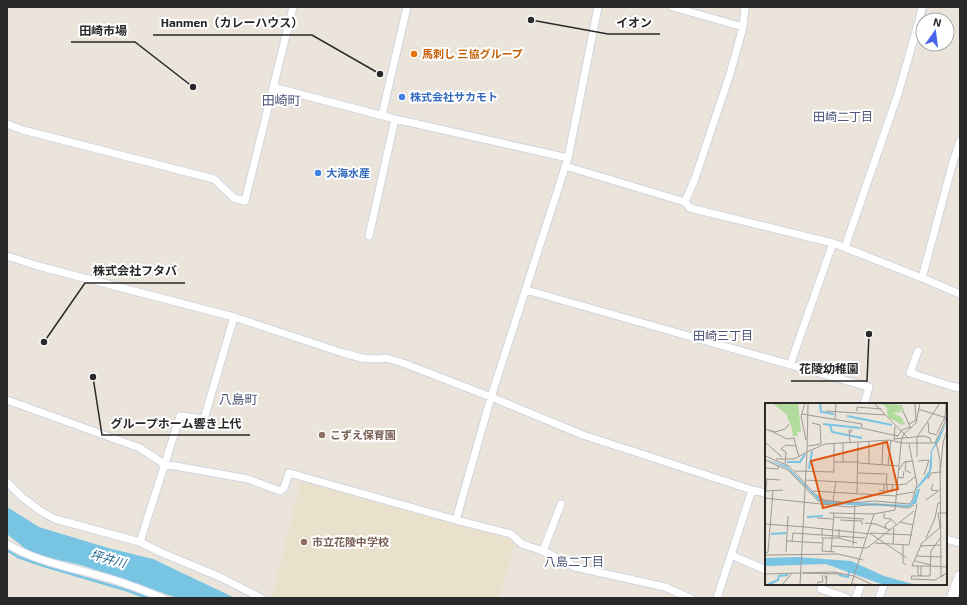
<svg xmlns="http://www.w3.org/2000/svg" width="967" height="605" viewBox="0 0 967 605" font-family="'Exo 2','Noto Sans JP',sans-serif">
  <rect width="100%" height="100%" fill="#eae4db"/>
  <path fill="#eae1cc" d="M302,478L364,499L515,540L500,598H275L272,596Z"/>
  <path fill="#77c4e3" d="M7,507L39,527L108,548L153,559L235,598H177L81,565L32,554L7,534Z"/>
  <g fill="none" stroke-linecap="round" stroke-linejoin="round">
    <path stroke="#77c4e3" stroke-width="2.5" d="M7,550L18,557L44,566L126,590L147,598"/>
    <defs>
      <path id="minor" d="M673,7L743,27
        M273,87L395,119L568,158
        M382,115L407,7
        M7,124L23,130L214,179L234,198L245,201L293,7
        M565,166L685,202L690,208L833,243L922,278L960,294
        M685,202L694,181L730,74L743,27L745,7
        M369,236L395,119
        M845,247L898,94L919,21L922,7
        M7,256L38,266L234,317L340,352L362,358L376,359L386,358L403,363L491,397L583,435L752,490L766,493
        M922,278L953,162L960,141
        M526,290L869,387L864,404
        M918,351L910,373L951,386L960,388
        M790,365L833,243
        M7,400L140,448L164,464L248,479L280,491L284,488L289,473L456,520L511,534L522,544L543,551L575,567L665,587L690,598
        M7,482L22,497L42,512L55,519L140,542L160,552L220,577L261,598
        M456,520L491,397L568,158L598,7
        M946,539L960,543
        M140,542L180,416L204,419L234,317
        M7,544C40,564 81,569 117,581C133,586 148,592 163,598
        M543,551L561,504
        M731,555L766,570
        M823,584L821,589L847,598
        M717,598L752,490
        M856,598L861,584
        M879,598L884,584"/>
      <path id="secondary" d="M952,598L960,576"/>
    </defs>
    <use href="#minor" stroke="#d1d4e0" stroke-width="9"/>
    <use href="#secondary" stroke="#d1d4e0" stroke-width="12"/>
    <use href="#minor" stroke="#fff" stroke-width="7"/>
    <use href="#secondary" stroke="#fff" stroke-width="10"/>
  </g>
  <circle fill="#e8710a" stroke="#fff" stroke-width="1.5" cx="414" cy="54" r="4"/>
  <g fill="#3f7fe0" stroke="#fff" stroke-width="1.5">
    <circle cx="402" cy="97" r="4"/>
    <circle cx="318" cy="173" r="4"/>
  </g>
  <g fill="#8d6e63" stroke="#fff" stroke-width="1.5">
    <circle cx="322" cy="435" r="4"/>
    <circle cx="304" cy="542" r="4"/>
  </g>
  <g text-anchor="middle" stroke-width="4" stroke-linejoin="round" paint-order="stroke">
    <g font-size="11" font-weight="bold" fill="#c56008" stroke="#fff" text-anchor="start">
      <text x="422" y="58">馬刺し 三協グループ</text>
    </g>
    <g font-size="11" font-weight="bold" fill="#366cbe" stroke="#fff" text-anchor="start">
      <text x="410" y="101">株式会社サカモト</text>
      <text x="326" y="177">大海水産</text>
    </g>
    <g font-size="11" font-weight="bold" fill="#785e54" stroke="#fff" text-anchor="start">
      <text x="330" y="439">こずえ保育園</text>
      <text x="312" y="546">市立花陵中学校</text>
    </g>
    <g font-size="12" fill="#4d5475" stroke="#fff">
      <text x="843" y="121">田崎二丁目</text>
      <text x="723" y="340">田崎三丁目</text>
      <text x="574" y="566">八島二丁目</text>
    </g>
    <g font-size="12" font-style="italic" fill="#19628c" stroke="#fff">
      <text transform="translate(108 559) rotate(16)" y="4">坪井川</text>
    </g>
    <g font-size="13" fill="#4d5475" stroke="#fff">
      <text x="281" y="105">田崎町</text>
      <text x="238" y="404">八島町</text>
    </g>
  </g>
  <g transform="translate(765 403)">
    <rect width="182" height="182" fill="#eae4db"/>
    <path d="M7,0H33L36,29H32L33,33H28L27,25L21,11ZM110,0L137,2L139,9L133,6L137,9L127,10L136,14L140,21L137,22L123,14L122,6L119,2Z" fill="#b1db9d"/>
    <path d="M182,18L174,38L167,48V64L164,73L152,86L150,100L144,104L59,101L55,99L22,65L0,56L22,63L49,91L60,98L144,102L148,98L152,84L164,68L166,48ZM32,154L86,158L119,173L151,182H119L61,161L0,163V155Z" fill="#77c4e3"/>
    <path fill="none" stroke="#77c4e3" stroke-width="2" d="M55,0L56,9L69,11M82,13L127,22M58,21L95,25M65,22L67,29L97,35M22,59H35L40,51M44,66L47,48M150,101L154,86M42,114L58,113M6,131L21,130M74,172L83,174L84,169M2,182L13,177L14,173L23,172"/>
    <path fill="none" stroke="#9d9994" stroke-width="1" d="M40,0L36,13L41,37M109,0L143,35M153,6L182,15M61,8L120,12M92,8V4L117,6M138,8L146,26M37,11L97,21L96,25L133,33M70,16L71,0M163,19L164,30L172,32M47,20L55,22L56,41M144,21L151,17L150,0M0,26L10,29L20,26L24,21M4,27L22,36L29,35L31,43M172,30L180,14L181,0M132,34L137,27L145,24M129,36L159,33L165,35L166,39M129,37L130,23M0,39L17,54M171,39L175,57L176,174L180,171M78,40V59M85,40L84,27H87L85,30M136,40L138,32L151,20L155,0M178,40L182,27M43,43L56,41M0,53L24,63L49,90L59,97L83,100L110,98L144,101L147,98L152,81L144,41M152,54V34L175,0M11,56H29L42,49L43,0M0,57L23,67L54,99M141,58L140,67L146,70M153,58L164,57L159,72M69,59H94M94,60L134,63M104,60V39M20,61L21,49L16,46L21,42L31,43L34,54M117,61L118,38M123,62L126,37M0,65L13,66V62M134,67L139,59L147,58M30,68L69,69V40M93,70L122,71L121,81M175,71L178,40M133,74L138,75L139,68M0,76L15,77M2,76L1,88L18,87M163,76L166,70L175,69M40,77L133,82L141,81L151,73M122,81V88H126L128,82M168,81L166,87L173,88M114,87L119,88V81M48,88L131,93M92,90L93,39M131,92L149,89M0,95L84,104L111,101L143,105L149,102M161,97L176,86M68,98L71,78M64,110L109,111M119,110V115L126,116L132,122M68,114L99,116M52,115L68,116M75,117L97,118V122M135,119L148,122M100,120L111,121L125,127M0,121L40,124M40,124L106,131L142,155M175,124L173,110H182M74,126V135L92,140M121,126L120,122L127,116M105,130L147,132M57,132L100,135M56,135H74M58,135L57,148L70,149M161,135L170,115L173,100H176M22,138L57,140M27,138L28,130L57,132V125M110,140L144,142L152,101M128,141L129,125M88,142L90,102M138,142V160L141,162M67,143L102,145L149,108M155,143L176,142M21,149L23,113M66,149L69,110M0,150L3,149L8,88M0,152L73,151L98,157M151,153L177,154M150,158L166,162M153,163V172L156,173V163M165,163H147L157,140L177,123M165,163L182,164M38,170L77,171M0,171L68,169L89,173L108,182M146,173H165L166,148L176,134M147,173L146,176L170,177L182,170M87,181L101,182M17,182L27,170M35,182L42,49L60,41L125,37L137,40H170L180,19L182,8M53,182V179H58L57,172M61,182L62,173H60L61,176M86,182L109,111L130,107L136,40"/>
    <path fill="#de570d" fill-opacity="0.15" stroke="#de570d" stroke-width="2" d="M122,39L133,86L58,105L46,58Z"/>
    <rect width="182" height="182" fill="none" stroke="#292929" stroke-width="2"/>
  </g>
  <path fill="none" stroke="#292929" stroke-width="1.5" d="M531 20L608 34H660M380 74L312 35H153M193 87L135 42H71M44 342L85 283H185M869 334L867 381H791M93 377L102 435H250"/>
  <g fill="#292929" stroke="#fff" stroke-width="1.5">
    <circle cx="531" cy="20" r="4"/>
    <circle cx="380" cy="74" r="4"/>
    <circle cx="193" cy="87" r="4"/>
    <circle cx="44" cy="342" r="4"/>
    <circle cx="869" cy="334" r="4"/>
    <circle cx="93" cy="377" r="4"/>
  </g>
  <g font-size="12" text-anchor="middle" font-weight="bold" fill="#292929" stroke="#fff" stroke-width="4" stroke-linejoin="round" paint-order="stroke">
    <text x="634" y="27">イオン</text>
    <text x="232" y="27">Hanmen（カレーハウス）</text>
    <text x="103" y="35">田崎市場</text>
    <text x="135" y="275">株式会社フタバ</text>
    <text x="829" y="373">花陵幼稚園</text>
    <text x="176" y="428">グループホーム響き上代</text>
  </g>
  <rect width="967" height="605" fill="none" stroke="#292929" stroke-width="16"/>
  <g transform="translate(935 32) rotate(14)"><circle r="19" fill="#ffffff" stroke="#a9a9a9"/>
  <path d="M0-3L7 15L0 10L-7 15Z" fill="#4964e9"/>
  <text y="-6" font-size="11" font-weight="bold" text-anchor="middle" fill="#292929">N</text>
  </g>
</svg>
